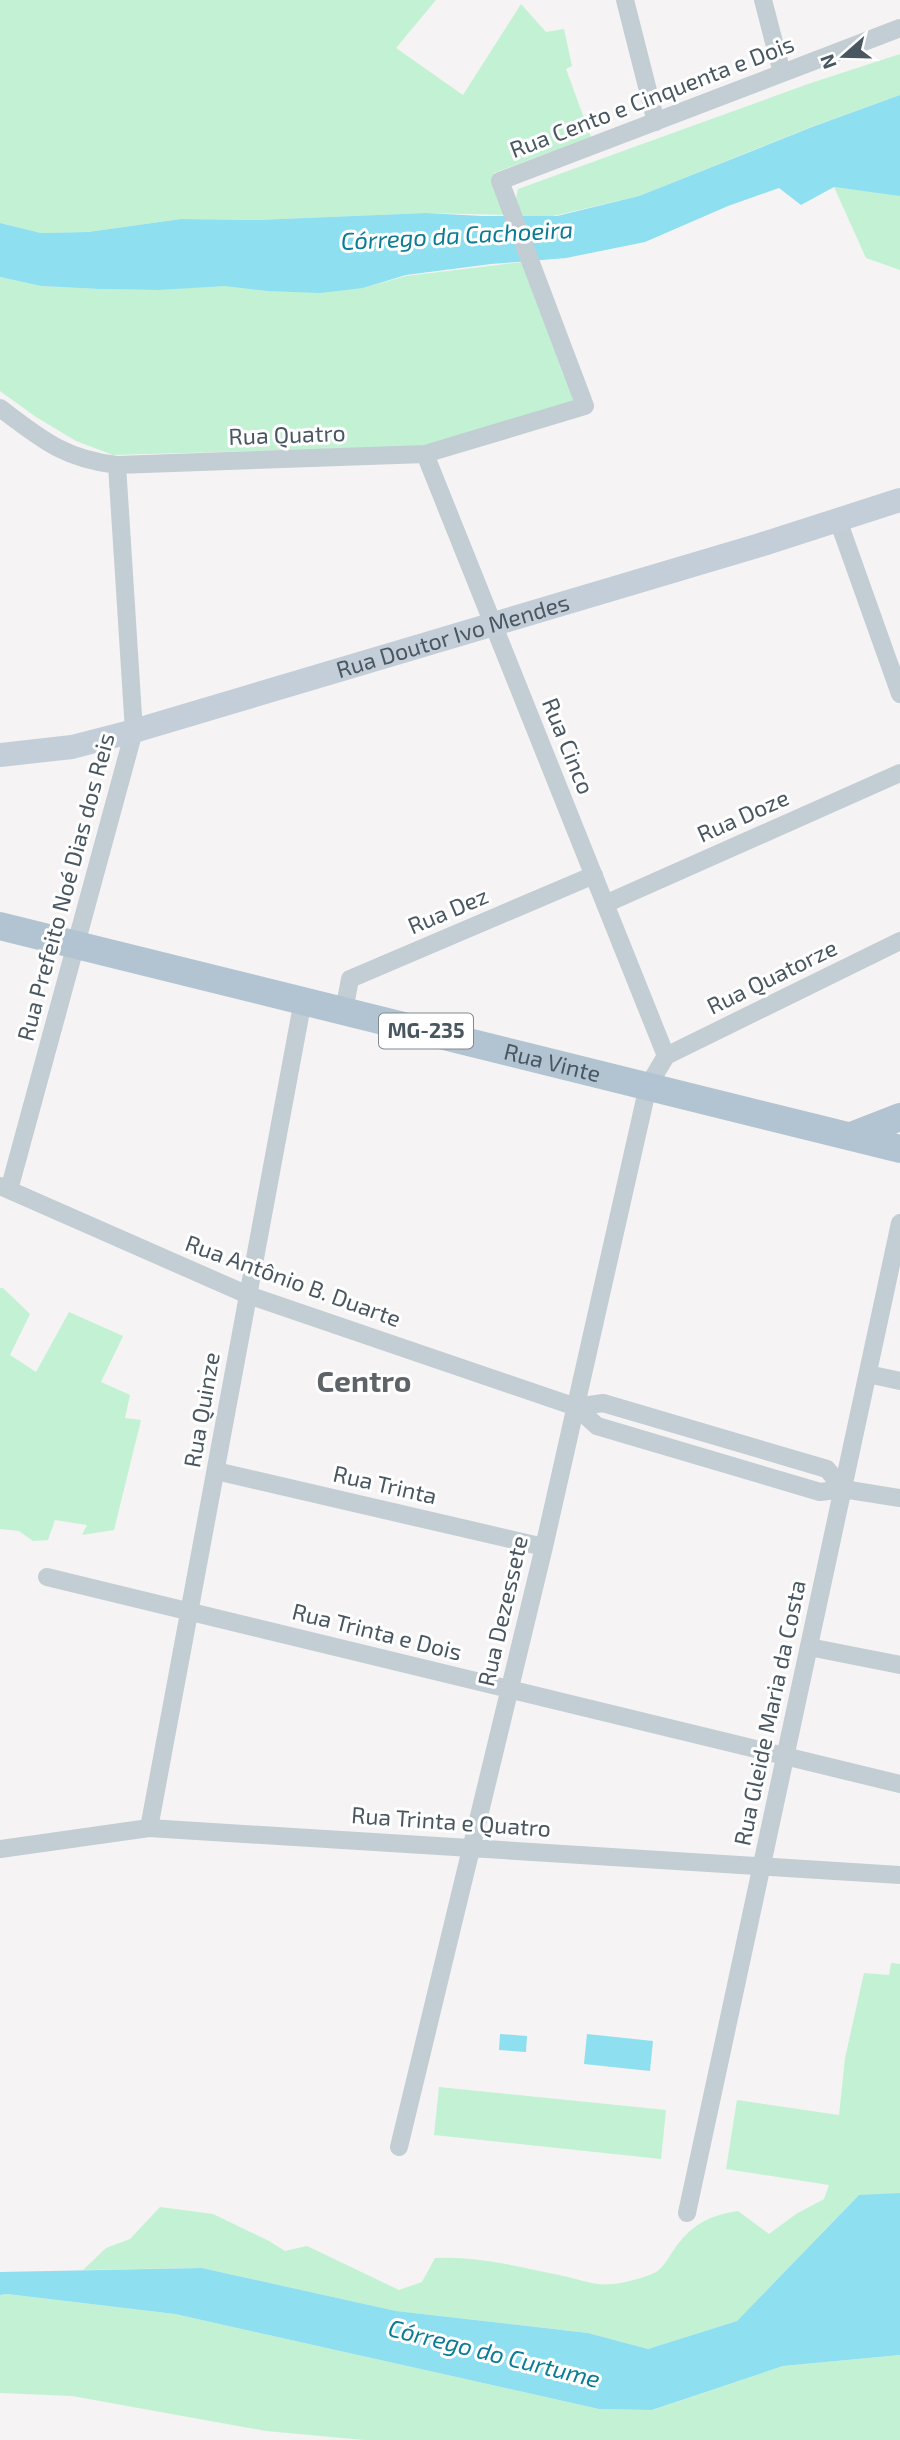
<svg xmlns="http://www.w3.org/2000/svg" width="900" height="2440" viewBox="0 0 900 2440" font-family="'Exo 2',sans-serif">
  <rect width="100%" height="100%" fill="#f5f3f3"/>
  <path fill="#c2f2d3" d="M0,0H436L396,48L463,95L521,4L546,32L564,29L572,66L566,69L591,137L494,173L512,215L426,213L257,220L181,219L88,232L41,233L0,223Z
    M900,54V95L811,127L639,196L553,216H516L514,208L518,189L808,84Z
    M834,187L900,195V270L866,258Z
    M530,261L576,402L428,446L113,455L76,441L36,417L0,391V277L41,286L99,289L159,290L225,285L267,291L363,288L406,276Z
    M0,1288H3L30,1314L10,1355L36,1372L69,1312L123,1336L101,1382L130,1395L125,1418L141,1420L114,1530L82,1535L87,1525L55,1520L48,1540L33,1541L19,1531L0,1529Z
    M891,1963L900,1964V2194L857,2197L737,2321L648,2349L588,2333L396,2311L202,2268L83,2270L106,2248L130,2239L160,2207L213,2214L269,2241L285,2251L307,2246L399,2290L422,2282L435,2258C480,2256 524,2268 568,2277C589,2282 597,2287 620,2283C630,2281 647,2277 656,2272C663,2268 668,2258 673,2251C691,2225 707,2216 738,2211L769,2234L796,2214L824,2199L829,2185L726,2169L737,2100L839,2115L845,2058L864,1973L889,1975Z
    M439,2087L666,2110L661,2159L434,2135Z
    M7,2294L175,2314L599,2409L653,2410L783,2366L900,2355V2440H364L266,2431L72,2396L0,2393V2295Z"/>
  <path fill="#8edff0" d="M900,95V196L834,187L801,205L779,188L728,206L645,242L566,258L491,264L406,275L363,288L320,293L267,291L225,286L159,290L99,289L41,286L0,277V223L41,233L88,232L181,219L257,220L426,213L482,216H557L639,196L812,127Z
    M500,2034L527,2036L526,2052L499,2050Z
    M587,2034L653,2041L650,2071L584,2064Z
    M900,2193V2355L783,2366L652,2410L599,2409L175,2314L7,2294L0,2295V2272L202,2268L396,2311L588,2333L648,2349L737,2321L859,2195Z"/>
  <g fill="none" stroke-linecap="round" stroke-linejoin="round">
    <path stroke="#c3cdd4" stroke-width="18" d="M625,0L656,122
      M763,0L782,73
      M0,408C41,439 64,459 117,465L425,454L585,406L500,181L900,28
      M425,454L666,1056
      M838,520L900,694
      M605,904L900,773
      M344,1011L350,979L594,875
      M666,1056L900,941
      M0,1186L248,1295L576,1407L597,1426L820,1492L843,1489L900,1498
      M9,1190L134,731L117,465
      M868,1374L900,1381
      M576,1407L603,1403L827,1469L843,1489
      M216,1471L544,1547
      M47,1577L900,1784
      M809,1647L900,1665
      M149,1828L303,1000
      M0,1849L149,1828L900,1875
      M399,2147L544,1547L648,1086L666,1056
      M687,2213L900,1223"/>
    <path stroke="#c3ced9" stroke-width="24" id="s1" d="M0,755L72,747L134,731L760,545L900,500"/>
    <g stroke="#b2c3d1" stroke-width="28">
      <path id="s2" d="M0,926L900,1149"/>
      <path d="M851,1136L900,1117"/>
    </g>
  </g>
  <g text-anchor="middle" stroke-width="6" stroke-linejoin="round" paint-order="stroke">
    <rect fill="#fff" stroke="#808990" stroke-width="2" x="379" y="1013.5" width="94" height="35" rx="5"/>
    <g font-size="21" font-weight="bold" fill="#495761">
      <text x="426" y="1038">MG-235</text>
    </g>
    <g font-size="23" fill="#495761" stroke="#fff">
      <text transform="translate(652 97) rotate(-21)" y="8">Rua Cento e Cinquenta e Dois</text>
      <text transform="translate(287 435) rotate(-2)" y="8">Rua Quatro</text>
      <text dy="8" stroke="none"><textPath href="#s1" startOffset="469">Rua Doutor Ivo Mendes</textPath></text>
      <text transform="translate(568 746) rotate(68)" y="8">Rua Cinco</text>
      <text transform="translate(743 816) rotate(-24)" y="8">Rua Doze</text>
      <text transform="translate(66 887) rotate(-75)" y="8">Rua Prefeito Noé Dias dos Reis</text>
      <text transform="translate(448 911) rotate(-23)" y="8">Rua Dez</text>
      <text transform="translate(772 977) rotate(-26)" y="8">Rua Quatorze</text>
      <text dy="8" stroke="none"><textPath href="#s2" startOffset="569">Rua Vinte</textPath></text>
      <text transform="translate(293 1281) rotate(20)" y="8">Rua Antônio B. Duarte</text>
      <text transform="translate(202 1410) rotate(-80)" y="8">Rua Quinze</text>
      <text transform="translate(385 1485) rotate(13)" y="8">Rua Trinta</text>
      <text transform="translate(503 1611) rotate(-77)" y="8">Rua Dezessete</text>
      <text transform="translate(377 1632) rotate(14)" y="8">Rua Trinta e Dois</text>
      <text transform="translate(770 1713) rotate(-78)" y="8">Rua Gleide Maria da Costa</text>
      <text transform="translate(451 1822) rotate(4)" y="8">Rua Trinta e Quatro</text>
    </g>
    <g font-size="24" font-style="italic" fill="#0a7c94" stroke="#fff">
      <text transform="translate(457 236) rotate(-3)" y="8">Córrego da Cachoeira</text>
      <text transform="translate(494 2354) rotate(14)" y="8">Córrego do Curtume</text>
    </g>
    <g font-size="30" font-weight="bold" fill="#5e6368" stroke="#fff">
      <text x="364" y="1392">Centro</text>
    </g>
  </g>
  <g transform="translate(844 56) rotate(250)" stroke="#ffffff" stroke-width="5" paint-order="stroke">
  <path d="M0-5L12 26L0 18L-12 26Z" fill="#495761"/>
  <text y="-10" font-size="19" font-weight="bold" text-anchor="middle" fill="#495761">N</text>
  </g>
</svg>
